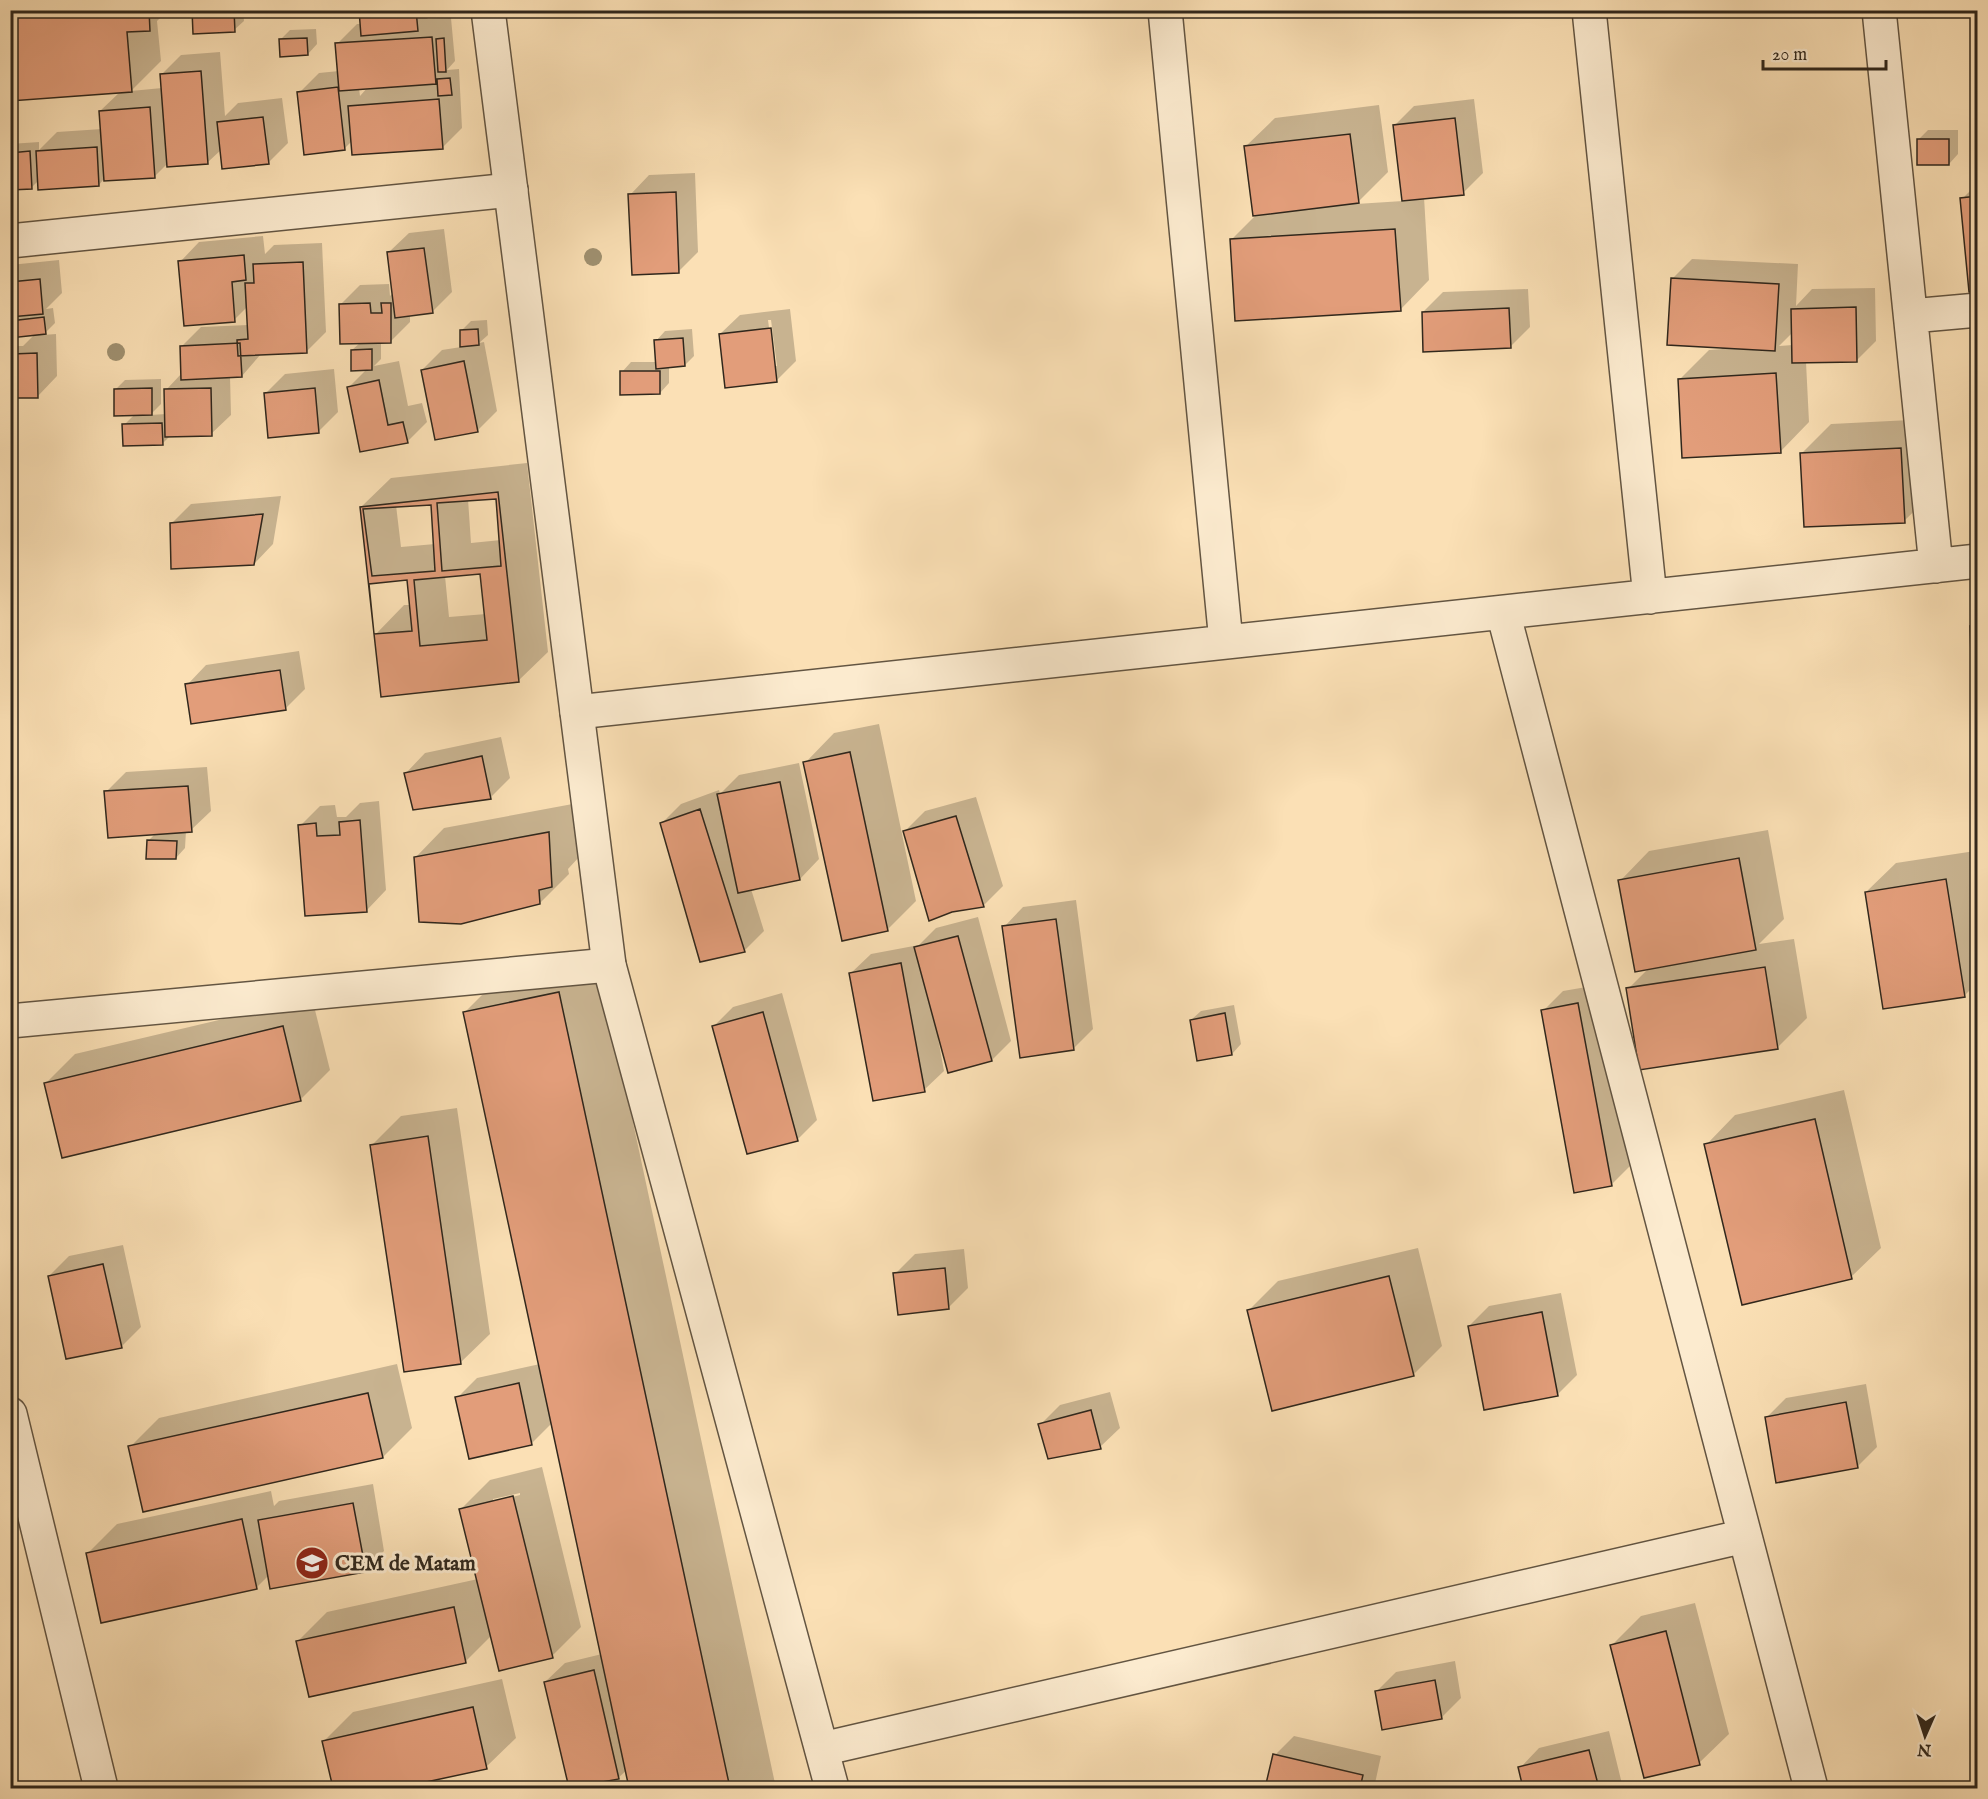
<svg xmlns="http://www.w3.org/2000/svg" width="1988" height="1799" viewBox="0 0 1988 1799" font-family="'IM FELL English',serif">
  <rect width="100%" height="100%" fill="#fbe0b5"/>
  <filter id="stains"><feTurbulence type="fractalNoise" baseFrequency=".00333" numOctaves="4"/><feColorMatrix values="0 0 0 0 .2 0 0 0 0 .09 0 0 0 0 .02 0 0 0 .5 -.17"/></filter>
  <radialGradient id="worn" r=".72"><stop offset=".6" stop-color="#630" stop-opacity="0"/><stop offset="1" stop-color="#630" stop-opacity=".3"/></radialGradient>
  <path fill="#0003" fill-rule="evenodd" d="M10,10H168L157,21L161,61L131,91L162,88L161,75L181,55L220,52L225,116L238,103L282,98L288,143L268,163L222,149L208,162L168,163L154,177L103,180L99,185L39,180L32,187L10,189V144L39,142V150L57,132L102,129L100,111L120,92Z
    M194,10H243L244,21L234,30Z
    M360,10H436L427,19L451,18L455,61L447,70L459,69L462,128L442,148L352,141L344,149L299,93L319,73L339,71L337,44L357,24H362ZM368,87L360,96L359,88Z
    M316,29L317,44L308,54L281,39L290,30Z
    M1474,99L1483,173L1463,193L1424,197L1429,280L1400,310L1232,239L1257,214L1245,147L1275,118L1379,105L1388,172L1356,204L1403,201L1394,126L1414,106Z
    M1928,130H1958V154L1949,164L1918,140Z
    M695,173L698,252L679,271L630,195L649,175Z
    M1978,183V290L1962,199Z
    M444,229L452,292L432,312L410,315V322L391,341L381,342V359L374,366L399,361L408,406L422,403L427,422L407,442L361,451L349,387L367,369L352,350L361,342L340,305L360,285L389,284L390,296L394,292L389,252L409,233Z
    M263,236L265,254L274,245L322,243L326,332L306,352L261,354L242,376H230L231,415L211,434L171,435L162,444L124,425L135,414L115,390L125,380L161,379V404L150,415L166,414V390L182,373L181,347L201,327L248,325L247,307L234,320L180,262L199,242Z
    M1692,259L1798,264L1796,306L1812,289L1875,288L1876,341L1856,361L1806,362L1809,422L1780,452L1680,379L1709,350L1722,349L1672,279ZM1793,332V345L1779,346Z
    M59,260L62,293L46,309L53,308L55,323L43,335L56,334L57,376L38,396L10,397V346H23L35,334L10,337V265Z
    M1528,289L1530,327L1510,347L1423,312L1443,292Z
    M790,309L796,361L776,381L720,334L740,315ZM768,320H771L777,366H774Z
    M487,320L488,335L479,343L484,342L497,411L477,431L422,370L442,350L461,347V331L471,321Z
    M692,329L694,356L685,365L669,366V383L660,393L622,372L631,362H657L656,341L665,331Z
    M334,369L338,412L318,432L265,394L285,374Z
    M1930,419L1934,492L1904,521L1802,453L1831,424Z
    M527,463L548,652L518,681L375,635L404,605H411L408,579L369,582L361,507L391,478ZM497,497L501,540L471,543L468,499ZM433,503L435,544L401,547L396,505ZM482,572L486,614L449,617L445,576Z
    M281,496L273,544L254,564L171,524L191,504Z
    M299,651L305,689L285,709L187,685L206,665Z
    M879,724L916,901L887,930L805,763L834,733Z
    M501,737L510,778L491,797L414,808L406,773L425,753Z
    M799,763L819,859L800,879L751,889L764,931L745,950L701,960L661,824L681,804L719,790L720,794L739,775Z
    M207,767L211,811L191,830L186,831L185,848L176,858L148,841L156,833L106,792L126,772Z
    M976,797L1003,886L983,906L905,831L925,811Z
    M379,801L386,890L367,910L300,826L320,806L335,805L337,817H346L360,803Z
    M578,803L580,856L568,869L569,874L540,903L415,858L444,828Z
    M1768,830L1784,919L1759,944L1794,939L1807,1018L1777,1048L1628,989L1649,968L1620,881L1649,851Z
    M1975,851L1978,866V982L1964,996L1866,892L1896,863Z
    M10,886L15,929L10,934Z
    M1076,900L1093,1029L1073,1049L1004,927L1023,907Z
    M978,917L1011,1041L992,1060L938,1038L944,1071L924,1090L851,973L871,954L919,945L936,928Z
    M597,955L776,1788H631L627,1770L618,1778L570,1788L545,1682L565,1663L602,1654L552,1423L532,1443L470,1457L457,1398L477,1378L540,1364L464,1013L503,974Z
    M1598,985L1631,1165L1611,1185L1543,1011L1563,991Z
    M782,993L817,1120L798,1139L748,1153L714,1026L733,1007Z
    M312,998L330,1070L300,1100L46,1083L75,1054Z
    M1234,1005L1241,1044L1232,1054L1191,1020L1201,1011Z
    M1844,1090L1881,1248L1851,1277L1706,1145L1735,1115Z
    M457,1108L490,1334L460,1363L372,1145L401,1116Z
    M123,1245L141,1327L121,1347L49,1276L69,1256Z
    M1418,1248L1442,1346L1413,1375L1249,1310L1278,1281Z
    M964,1249L968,1288L948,1308L895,1274L915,1254Z
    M1561,1293L1577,1375L1557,1395L1469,1326L1489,1306Z
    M397,1364L412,1428L383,1457L130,1447L159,1418Z
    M1866,1384L1877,1447L1857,1467L1766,1418L1786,1398Z
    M1110,1392L1120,1428L1100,1447L1040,1425L1060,1405Z
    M542,1467L581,1627L552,1656L492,1635L466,1661L310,1695L298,1641L327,1612L478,1579L461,1509L490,1480ZM520,1493V1495L493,1502V1499Z
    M373,1484L384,1551L365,1571L269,1575L256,1588L87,1554L117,1524L271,1491L274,1506L279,1501Z
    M1695,1603L1729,1734L1699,1763L1612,1645L1641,1616Z
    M1455,1661L1461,1698L1442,1717L1383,1728L1377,1691L1396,1672Z
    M502,1679L516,1738L486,1767L391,1788H334L324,1741L353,1712Z
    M1609,1731L1623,1788H1525L1520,1768L1539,1748Z
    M1294,1736L1381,1756L1374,1788H1267L1275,1755Z"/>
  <path fill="#e29d7a" stroke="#30271c" stroke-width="1.5" fill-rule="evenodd" d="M10,10H149L150,31L127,32L132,92L10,101Z
    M192,10H234L235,32L193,34Z
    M359,10H416L418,31L361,36Z
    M432,37L436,84L339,91L335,43Z
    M307,38L308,55L280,57L279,39Z
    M444,38L446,72H438L436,39Z
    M201,71L208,164L167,167L160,74Z
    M450,78L452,95L438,96L437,79Z
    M338,87L345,150L304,155L297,92Z
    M439,99L443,149L352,155L348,106Z
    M150,107L155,178L104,181L99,111Z
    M263,117L269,164L222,169L217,122Z
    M1455,118L1464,195L1402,201L1393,125Z
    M1350,134L1359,203L1253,216L1244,146Z
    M1917,139H1949V165H1917Z
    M97,147L99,186L38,190L36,151Z
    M30,151L32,189L10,190V153Z
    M676,192L679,273L632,275L628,194Z
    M1978,196V291L1969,292L1960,198Z
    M1395,229L1401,311L1235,321L1230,239Z
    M424,248L433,313L395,318L387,252Z
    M244,255L246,280L232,282L235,322L184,326L178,261Z
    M303,262L307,353L238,356L237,340L248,339L245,283H254L253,264Z
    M1671,278L1779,284L1775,351L1667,345Z
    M40,279L43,314L10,317V282Z
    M370,303L371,313H382L381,303H391V343L340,344L339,304Z
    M1856,307L1857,362L1792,363L1791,309Z
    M1509,308L1511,348L1423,352L1422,312Z
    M44,317L46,334L10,338V321Z
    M771,328L777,382L725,388L719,334Z
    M478,329L479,345L460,347V330Z
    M683,338L685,366L656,369L654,340Z
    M240,343L242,377L181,380L180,346Z
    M372,349V370L351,371V350Z
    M37,353L38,398H10L12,354Z
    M464,361L478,432L435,440L421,370Z
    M620,371H660V394L620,395Z
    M1973,372H1978V413Z
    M1776,373L1781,453L1682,458L1678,379Z
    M379,380L388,425L403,422L408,443L360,452L347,387Z
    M152,388V415L114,416V389Z
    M211,388L212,436L165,437L164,389Z
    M315,388L319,433L268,438L264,393Z
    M162,423L163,445L123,446L122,424Z
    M1901,448L1905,523L1804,527L1800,453Z
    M498,492L519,682L381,697L360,507ZM496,499L501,566L442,571L437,503ZM431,505L435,571L372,576L363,509ZM480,574L487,640L420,646L414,580ZM407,580L412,631L374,634L369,584Z
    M263,514L254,565L171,569L170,523Z
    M1978,625V744H1974L1970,626Z
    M280,670L286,710L191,724L185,684Z
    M850,752L888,931L842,941L803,762Z
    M482,756L491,799L413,810L404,773Z
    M780,782L800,880L738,893L717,794Z
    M188,786L192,832L108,838L104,791Z
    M700,809L745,952L700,962L660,823Z
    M956,816L984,907L952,912L929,921L903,831Z
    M360,820L367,912L305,916L298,825L316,823L317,836L340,835L339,822Z
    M549,832L552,887L539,890L540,904L461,924L419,922L414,857Z
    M147,840L177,841L176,859H146Z
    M1739,858L1756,950L1635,972L1618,880Z
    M1946,879L1965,997L1883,1009L1865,892Z
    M1056,919L1074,1050L1020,1058L1002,926Z
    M958,936L992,1061L948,1073L914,947Z
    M901,963L925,1092L873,1101L849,973Z
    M1765,967L1778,1049L1639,1070L1626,988Z
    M559,992L730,1788H629L463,1012Z
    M1578,1003L1612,1186L1574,1193L1541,1010Z
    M763,1012L798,1141L747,1154L712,1026Z
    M1225,1013L1232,1055L1197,1061L1190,1020Z
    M283,1026L301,1101L62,1158L44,1083Z
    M1815,1119L1852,1279L1742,1305L1704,1144Z
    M428,1136L461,1364L404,1372L370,1145Z
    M103,1264L122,1348L66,1359L48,1276Z
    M945,1268L949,1309L898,1315L893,1273Z
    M1389,1276L1414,1376L1272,1411L1247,1310Z
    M1542,1312L1558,1396L1484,1410L1468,1326Z
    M519,1383L532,1445L469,1459L455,1397Z
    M368,1393L383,1458L143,1512L128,1446Z
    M1846,1402L1858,1468L1776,1483L1765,1417Z
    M1091,1410L1101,1449L1048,1459L1038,1424Z
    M513,1496L553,1658L499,1671L459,1509Z
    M353,1503L366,1572L270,1589L258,1520Z
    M242,1519L257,1589L101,1623L86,1553Z
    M454,1607L466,1663L309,1697L296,1641Z
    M1666,1631L1700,1765L1644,1778L1610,1645Z
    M594,1670L619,1779L569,1788L544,1682Z
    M1435,1680L1442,1719L1382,1730L1375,1691Z
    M473,1707L487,1769L398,1788H333L322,1741Z
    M1589,1750L1599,1788H1523L1518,1767Z
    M1273,1754L1363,1775L1360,1788H1265Z"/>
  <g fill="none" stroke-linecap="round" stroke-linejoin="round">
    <defs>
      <path id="minor" d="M1165,10L1226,642
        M1589,10L1650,597
        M1879,10L1936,566
        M10,241L511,190
        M1911,316L1978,310
        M1503,612L1811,1788
        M577,712L1978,561
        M10,1021L609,965
        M10,1414L101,1788
        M822,1749L1745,1536"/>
      <path id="tertiary" d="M488,10L609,965L832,1788"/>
    </defs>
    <use href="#minor" stroke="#635542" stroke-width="36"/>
    <use href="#tertiary" stroke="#635542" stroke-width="36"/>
    <use href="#minor" stroke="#fcebcf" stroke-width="33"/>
    <use href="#tertiary" stroke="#fcebcf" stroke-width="33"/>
  </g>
  <g fill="#9f9070">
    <circle cx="593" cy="257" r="9"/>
    <circle cx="116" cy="352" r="9"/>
  </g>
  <defs>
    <symbol id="school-disc" viewBox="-11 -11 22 22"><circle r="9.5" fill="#8f2418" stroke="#fcebcf"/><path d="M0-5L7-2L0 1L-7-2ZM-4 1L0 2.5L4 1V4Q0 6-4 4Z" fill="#fff"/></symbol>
  </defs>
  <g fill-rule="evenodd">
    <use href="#school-disc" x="293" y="1544" width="38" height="38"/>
  </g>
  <g text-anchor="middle" stroke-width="6" stroke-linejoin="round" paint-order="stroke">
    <g font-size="21" font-weight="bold" fill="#30271c" stroke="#fcebcf" text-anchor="start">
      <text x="335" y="1570">CEM de Matam</text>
    </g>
  </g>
  <rect width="1988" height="1799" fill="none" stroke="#fbe0b5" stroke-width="36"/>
  <rect x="12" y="12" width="1964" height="1775" fill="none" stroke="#30271c" stroke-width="3"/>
  <rect x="18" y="18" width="1952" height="1763" fill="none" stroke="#30271c" stroke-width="1.5"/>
  <g transform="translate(1925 1736) rotate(183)" stroke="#fcebcf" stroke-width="4.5" paint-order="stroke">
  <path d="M0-4.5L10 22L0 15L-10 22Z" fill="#30271c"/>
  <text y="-9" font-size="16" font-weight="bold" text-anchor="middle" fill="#30271c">N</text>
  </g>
  <path d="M1763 60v9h123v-9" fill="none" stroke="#30271c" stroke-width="3"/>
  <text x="1772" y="60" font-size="18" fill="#30271c" stroke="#fcebcf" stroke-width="4.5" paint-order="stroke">20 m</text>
  <rect width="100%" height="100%" filter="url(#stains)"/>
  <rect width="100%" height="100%" fill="url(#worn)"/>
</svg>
